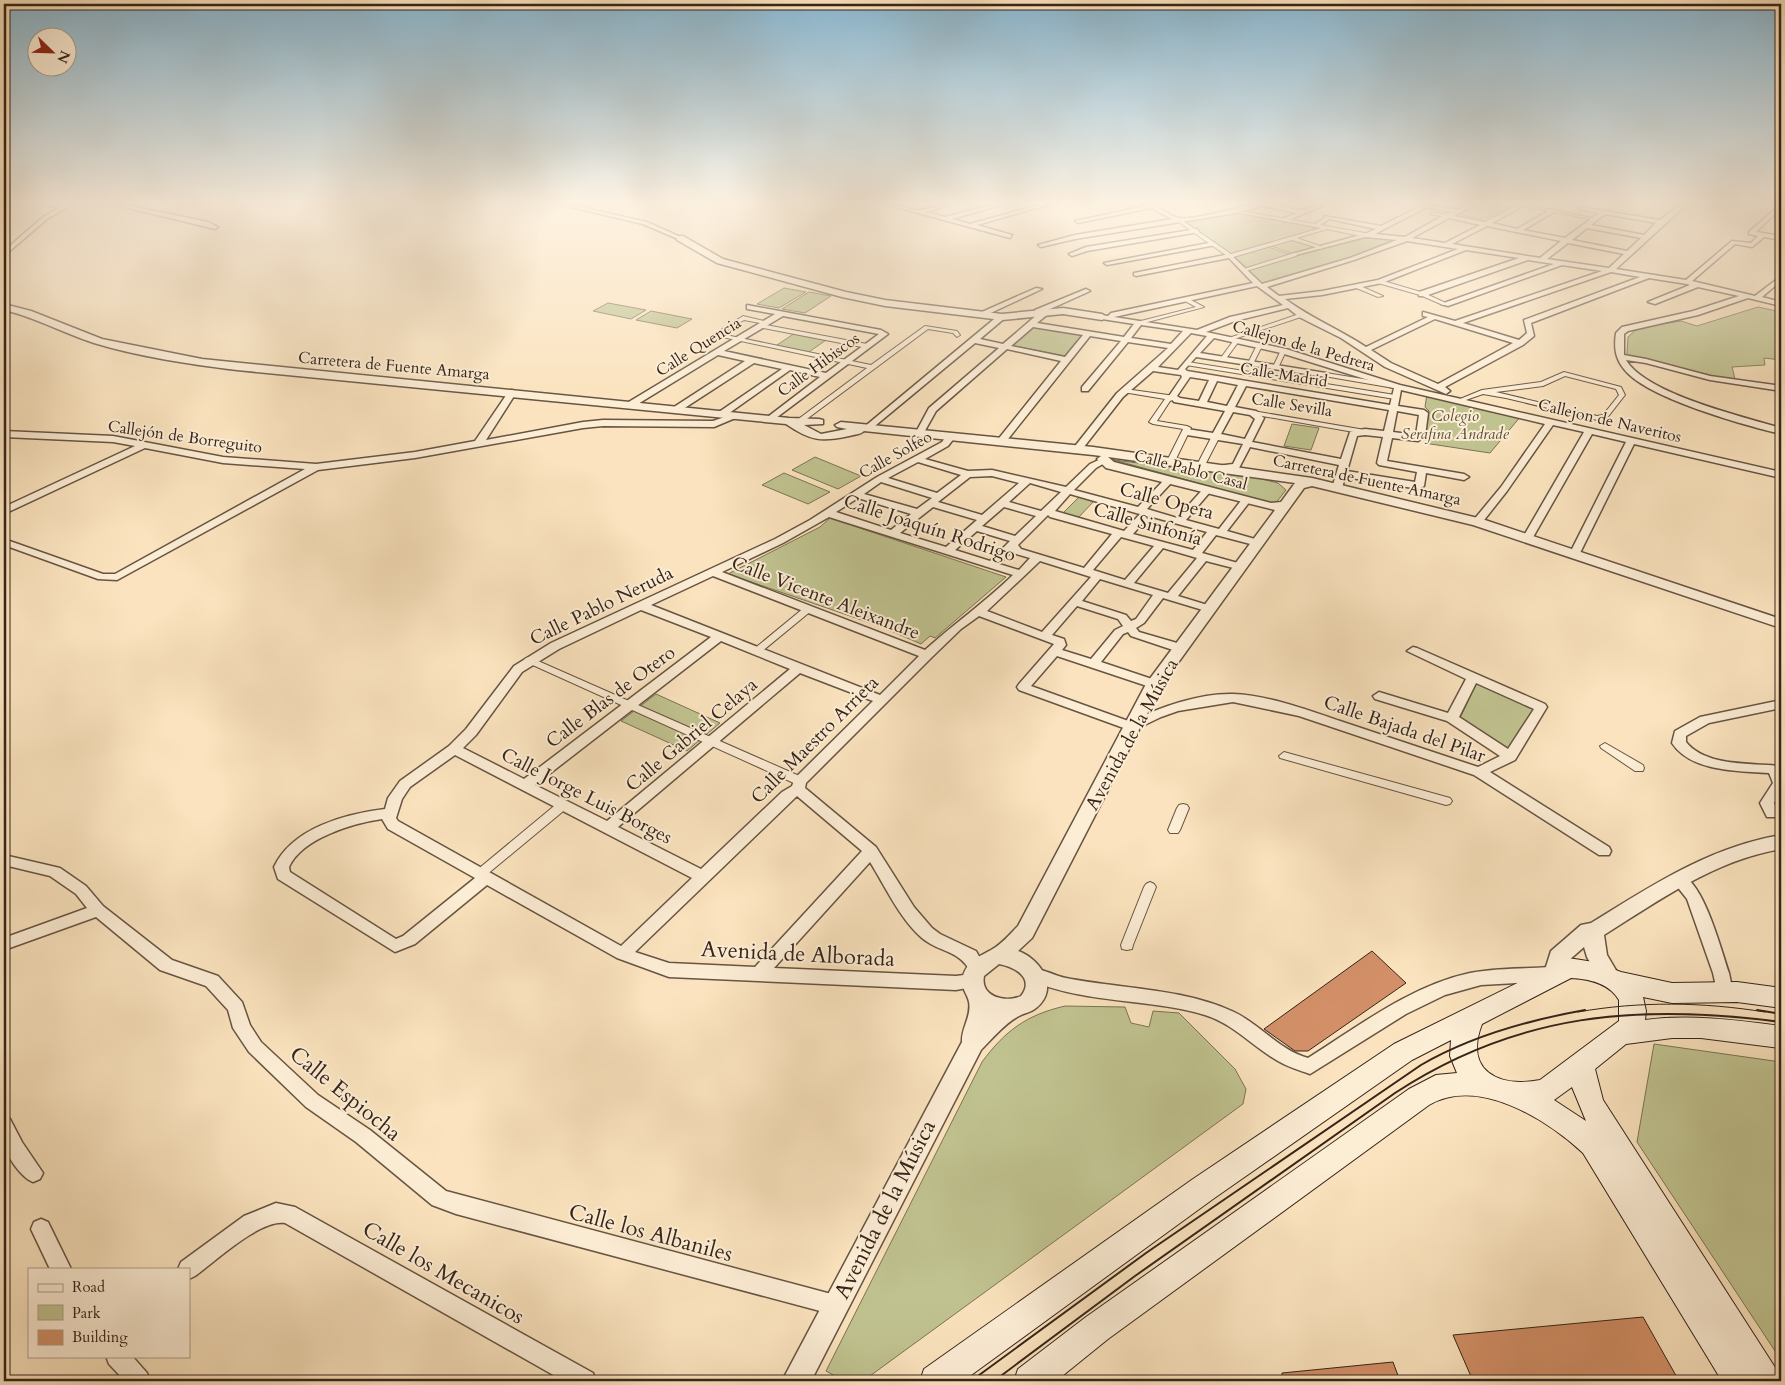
<svg xmlns="http://www.w3.org/2000/svg" width="1785" height="1385" viewBox="0 0 1785 1385" font-family="Cardo,serif">
  <rect width="100%" height="100%" fill="#fae3be"/>
  <filter id="stains"><feTurbulence type="fractalNoise" baseFrequency=".004" numOctaves="4"/><feColorMatrix values="0 0 0 0 .2 0 0 0 0 .09 0 0 0 0 .02 0 0 0 .5 -.17"/></filter>
  <radialGradient id="worn" r=".72"><stop offset=".6" stop-color="#630" stop-opacity="0"/><stop offset="1" stop-color="#630" stop-opacity=".3"/></radialGradient>
  <path fill="#c0c390" stroke="#7b7454" d="M1479,204L1510,207L1483,219L1457,214Z
    M1239,213L1321,228L1231,254L1185,221Z
    M1367,236L1401,240L1340,262L1262,285L1247,270Z
    M1293,239L1319,248L1297,255L1271,246Z
    M1268,247L1292,255L1245,268L1234,257Z
    M784,288L806,292L779,308L757,304Z
    M809,292L831,296L805,313L782,309Z
    M608,303L646,310L631,319L593,311Z
    M1758,307L1781,312V360L1764,358L1765,365L1732,367L1735,379L1714,376L1627,355L1628,337L1638,328L1681,321L1697,326Z
    M651,311L692,319L677,328L636,320Z
    M1032,326L1083,334L1065,356L1010,345Z
    M798,331L829,338L806,354L774,347Z
    M1427,394L1521,416L1490,453L1424,443L1429,411L1425,407Z
    M1292,424L1319,428L1311,450L1284,446Z
    M815,457L861,476L838,489L792,470Z
    M1114,460L1258,478L1278,483L1286,490L1275,504Z
    M784,473L830,492L808,504L762,485Z
    M1080,496L1095,500L1077,519L1062,514Z
    M830,518L1006,577L935,638L930,636L921,644L882,627L728,574L820,527Z
    M1477,682L1535,707L1509,751L1460,718Z
    M656,694L720,723L687,751L621,721Z
    M1065,1006L1125,1007L1131,1023L1149,1027L1153,1011L1179,1013L1235,1069L1246,1089L1243,1104L863,1381H844L826,1371L982,1062C1005,1031 1026,1015 1065,1006Z
    M1654,1044L1781,1062V1360L1637,1142Z"/>
  <path fill="#d39068" stroke="#362419" d="M1372,951L1406,983L1308,1051H1295L1264,1029Z
    M1643,1317L1679,1381H1473L1453,1335Z
    M1393,1362L1400,1381H1282V1373Z"/>
  <g fill="none" stroke-linecap="round" stroke-linejoin="round">
    <defs>
      <path id="pedestrian" d="M1514,204H1521L1597,219L1595,220Z
        M1236,210L1365,233L1368,235L1365,237L1327,229L1297,238L1322,247V249L1292,240L1230,258L1176,220L1180,219L1231,254L1321,228L1234,212Z
        M1432,212L1448,215V216L1446,217L1430,214Z
        M1294,253L1297,255L1296,256L1246,271L1241,270Z
        M1380,280L1424,293L1448,304L1443,305L1420,295L1378,283L1377,282Z
        M1354,285H1358L1383,296L1378,297L1354,287Z
        M1187,298L1204,307L1140,324L1137,322L1196,307L1185,301V299Z
        M1302,313L1305,315L1304,316L1231,340L1226,339Z
        M743,316L768,322L765,324L744,320L721,334L871,365L925,326L957,331L960,335L957,337L953,333L928,329L796,427H793V423L867,368L713,335Z
        M760,324L867,344L870,346L867,348L758,327L757,326Z
        M1234,340L1239,341L1225,360H1221L1220,359Z
        M1257,345L1262,346L1253,364H1249L1248,363Z
        M1281,350L1286,351L1278,368H1274L1273,367Z
        M1188,362L1395,395L1398,397L1395,399L1186,365L1185,364Z
        M1564,372L1621,387L1625,395L1607,418L1597,420L1506,398L1483,394L1463,401L1460,399L1482,390L1541,382ZM1565,376L1616,389L1619,395L1603,415L1597,416L1496,392L1543,386Z
        M1326,373L1394,384L1397,386L1394,388L1324,376L1323,375Z
        M1125,389L1175,396L1178,398L1170,401L1157,421L1187,426L1191,428L1174,463H1168L1167,461L1183,429L1153,424L1149,422L1165,399L1123,392V390Z
        M1253,411L1365,430L1369,432L1365,434L1251,414V412Z
        M1213,434L1220,436L1204,467H1198L1197,465Z
        M808,606L811,607L813,609L811,611L760,653H754L752,651L754,649L805,607Z
        M529,657L804,778L805,781L804,784H796L526,662L524,660L526,658Z
        M1605,743L1643,765L1644,768L1643,771H1635L1601,748L1600,746Z
        M1284,752L1450,798L1452,801L1450,804L1446,805L1280,758L1279,756Z
        M563,801L567,802L569,805L567,808L485,876L481,877L477,876L475,873L477,870L559,802Z
        M1183,804L1187,805L1189,808L1180,830L1178,833H1170L1168,830L1177,808L1179,805Z
        M1150,882L1154,884L1156,887L1133,945L1132,949L1127,950L1122,949L1121,945L1144,887L1146,884Z"/>
      <path id="minor" d="M41,204H73L47,219L4,256V251L43,217L59,208Z
        M112,204H121L208,222L218,227L215,229Z
        M558,204H567L647,222L683,238L678,239L643,224Z
        M885,204C897,203 908,211 920,210C930,209 940,204 951,204L926,212L945,217L996,204H1004L952,219L970,224L1042,204H1050L977,225L1012,235L1010,238Z
        M1144,204C1158,202 1165,215 1179,218C1191,221 1240,207 1255,204C1271,201 1286,209 1301,210C1310,210 1318,203 1327,204L1284,222L1282,219L1297,213L1263,206L1236,213L1075,239L1041,247L1038,245L1075,235L1172,219L1151,208L1078,223L1075,221L1146,206Z
        M1425,204L1457,210L1468,204H1475L1454,216L1485,222L1520,204H1527L1492,223L1517,229L1552,209L1554,212L1523,230L1565,238L1599,213L1580,209V207L1660,220L1681,204H1687L1616,269L1686,280L1732,241L1751,243L1758,236L1749,234V232L1781,204V208L1756,232L1781,236V240L1764,237L1752,247L1735,244L1692,281L1755,296L1781,276V281L1762,297L1781,302V306L1748,298L1698,315L1628,331L1624,334V355L1646,359L1710,376L1781,386V391L1710,380L1646,363L1626,360C1646,394 1744,417 1781,428V434C1744,425 1646,398 1624,369C1615,358 1614,347 1616,333L1622,327L1693,311L1739,296L1698,287L1655,304L1648,302L1690,285L1687,284L1649,278L1531,323L1534,336L1523,345L1445,387L1450,391L1446,394L1385,367L1341,338L1299,317L1288,308L1235,321L1206,332L1286,349L1400,385L1781,472V478L1634,444L1579,555L1574,558L1569,555L1626,442L1592,434L1532,539L1527,542L1522,539L1584,432L1553,425L1507,491L1481,524L1477,525L1472,522L1501,487L1545,424L1401,390L1398,406L1424,410L1428,413L1425,436L1418,441L1392,438L1387,461L1464,474L1469,477L1464,480L1426,473L1424,486L1419,489L1345,477L1342,488L1337,491L1332,488L1339,465L1250,447L1239,468L1217,470V466L1233,464L1243,444L1187,435L1183,432L1187,429L1213,433L1225,411L1174,402L1169,396L1182,377L1181,375L1153,371L1123,397L1080,452L1077,453L1072,450L1117,393L1168,348L1128,342L1088,391H1082V387L1121,341L1090,336L1004,444L996,442L1061,361L1007,349L936,411L922,436H916L915,434L929,408L999,348L975,343L870,430L863,428L999,315L1006,317L980,339L1003,344L1038,314H1035V310L1086,289L1090,291L1088,292L1048,310V314L1037,323L1124,337L1134,324L1102,319L1098,317L1099,315L1108,316L1111,313L1253,283L1229,258L1136,276L1134,275V273L1230,254L1262,284L1350,258L1397,240L1365,237L1292,256V254L1367,233L1376,229L1329,219L1317,227H1313V225L1325,218L1324,216L1381,226ZM1427,207L1452,212L1444,215L1405,237L1375,234ZM1605,214L1656,223L1644,235L1591,225ZM1449,218L1480,225L1445,243L1412,238ZM1487,226L1561,241L1540,258L1452,244ZM1587,228L1641,238L1627,251L1572,240ZM1407,241L1458,249L1378,280L1322,291L1279,296L1267,287L1354,260ZM1568,243L1624,254L1609,268L1547,259ZM1466,250L1519,258L1419,292V296H1425L1528,260L1554,264L1441,304L1448,306L1562,265L1602,271L1455,321L1423,312V316L1428,317L1366,347C1340,330 1311,318 1285,299L1322,295L1382,283ZM1611,272L1640,277L1524,320L1527,333L1519,340L1463,323ZM1257,286L1283,305L1230,317L1197,330L1114,317ZM1435,319L1513,343L1438,384L1391,363L1371,350ZM1141,325L1183,331L1171,344L1131,338ZM1033,327L1083,335L1065,357L1011,346ZM1191,333L1207,336L1178,370L1158,367ZM1214,338L1281,353L1394,388L1390,405L1187,371L1185,369L1196,357L1326,377L1330,375L1326,373L1200,353ZM1190,377L1209,380L1199,401L1180,398L1177,396ZM1217,381L1238,385L1227,406L1207,402ZM1246,386L1389,410L1384,431L1365,429L1350,432L1341,459L1252,442L1264,418L1256,411L1235,407ZM1397,411L1419,415L1416,435L1393,432ZM1233,412L1250,415L1255,419L1245,439L1221,434ZM1365,435L1383,437L1377,463L1379,465L1417,472L1415,482L1347,471L1357,436Z
        M1197,229L1199,232L1087,251L1072,256L1069,254L1086,247Z
        M1214,242L1216,245L1107,265L1104,263Z
        M1036,288L1042,289L982,317L975,315Z
        M747,305L881,330L888,334L772,421L765,419L820,377L790,370L725,416H719V412L782,369L754,363L680,411H674V407L745,361L718,355L633,407H627V403L775,314L747,309ZM783,316L879,334L826,373L724,351Z
        M512,390L516,393L486,440L583,422L603,420L713,421L736,413L740,416L714,427L603,426L583,428L415,458L318,470L117,580L98,579L4,545V539L103,574H115L305,469L223,463L145,448L4,514V507L135,446L113,442L4,437V431L113,436L223,457L316,464L415,452L475,441L509,391Z
        M950,434L955,437L948,446L925,459L968,471L992,470L1066,487L1090,464L1103,458L1108,461L1096,468L1074,490L1138,507L1166,478H1172V482L1147,509L1177,518L1204,488H1210V492L1186,520L1219,529L1243,498H1249L1251,500L1227,531L1262,541V545L1258,546L1216,535L1202,553L1245,565L1246,567L1245,569L1241,570L1206,561L1178,596L1214,607L1216,609L1214,611H1206L1163,598L1144,623L1136,628L1139,632L1184,645L1186,648L1184,651H1176L1131,636L1128,632L1123,634L1101,662L1158,681L1160,684L1158,687H1150L1057,656L1031,686L1131,722C1159,707 1201,693 1233,694C1267,695 1308,710 1340,721C1386,736 1432,752 1478,767L1500,756L1447,721L1375,699L1373,696L1379,692L1448,713L1466,679L1407,651L1413,647L1417,648L1545,704L1547,707L1515,760L1490,772L1609,847L1611,851L1609,855H1599L1474,775L1299,716L1233,702L1178,711L1161,717L1132,731L1019,690L1017,687L1019,684L1054,644L979,616L961,629L931,658L806,783L805,788L876,847L914,907L932,928L940,934L976,951L985,967L983,972L977,973L971,972C958,949 940,953 922,938C900,919 885,886 870,862L774,968L956,976L972,974L978,976L980,981L978,986L956,990L669,977L617,958L487,885L415,944L395,952L278,879L274,867C292,828 345,814 385,809L388,798L400,781L449,746L466,729L514,666L551,643L775,539L810,520L877,477L942,442L947,435ZM918,462L961,475L937,493L888,478ZM992,476L1019,483L982,515L938,502L970,477ZM881,482L932,498L917,509L864,494ZM1030,483L1061,492L1041,511L1009,502ZM1070,494L1136,513L1140,514L1124,531L1055,511ZM858,498L911,514L891,530L836,512ZM933,507L977,520L946,547L900,533ZM1004,507L1036,516L1015,536L982,526ZM1048,515L1050,517L1112,534L1084,568L1021,549L1018,545ZM1149,516L1207,532L1193,550L1133,534ZM829,517L1013,575C985,602 954,624 925,650L722,572L783,543ZM977,531L1010,541L990,561L955,550ZM1121,537L1154,546L1125,580L1093,570ZM1163,548L1197,558L1168,593L1134,583ZM1012,551L1013,553L1030,558L1019,570L999,564ZM1040,561L1091,577L1042,632L987,611ZM713,576L919,656L880,695L651,605ZM1100,579L1153,595L1136,619L1131,621L1126,615L1082,601ZM1077,606L1118,619L1123,626L1115,630L1091,659L1062,650L1066,645L1064,639L1052,635ZM641,610L711,637L524,779L463,748L476,735L522,672L559,649ZM721,641L790,669L607,821L535,785ZM800,673L873,701L795,778L792,786L782,792L701,869L618,827ZM1476,683L1534,709L1508,749L1459,717ZM455,755L692,878L621,946L398,821L396,818L402,799L410,787ZM797,796L862,851L755,967L669,963L635,952ZM382,819L388,829L475,878L403,936L396,939L290,872L289,867C302,838 354,823 382,819Z
        M1781,700V708L1709,723L1686,736V742C1706,767 1752,763 1781,766V792L1774,803L1779,814L1777,817H1767L1760,803L1773,783L1769,773C1738,771 1691,772 1672,743L1675,731L1700,717Z
        M4,855L60,868L86,886L103,906L172,960L218,976L242,1002L250,1025L261,1042L318,1095L370,1130L446,1191L835,1295L842,1298L845,1305L842,1312L835,1315L456,1214L432,1205L356,1142L306,1107L249,1052L233,1028L228,1010L206,986L160,970L96,917L4,950V938L87,908L76,894L50,876L4,865Z
        M1680,874C1704,882 1721,950 1729,973L1731,983C1726,993 1721,1003 1709,999L1707,994L1715,982L1713,973L1687,899L1672,880L1675,876Z
        M1550,967L1556,969L1558,974L1556,979L1550,981L1481,985L1445,995L1406,1014L1310,1074C1299,1070 1288,1067 1278,1061C1253,1047 1234,1024 1205,1015C1148,998 1085,1004 1030,980L1028,975L1030,970C1041,967 1055,976 1066,978C1122,989 1182,988 1234,1012C1261,1025 1279,1050 1308,1058C1359,1026 1410,986 1470,973C1496,968 1523,969 1550,967Z
        M4,1117L10,1119L22,1142L43,1173L40,1179L33,1182C22,1178 7,1157 4,1145C2,1137 3,1125 4,1117Z
        M276,1203L295,1207L593,1373L596,1381H564L285,1223C260,1219 216,1261 195,1276L189,1279V1269H178L181,1262L244,1216Z
        M41,1219L48,1222L71,1269H50L31,1229L34,1222Z
        M106,1356H132L147,1373L150,1381H125L109,1364Z"/>
      <path id="tertiary" d="M677,236H683L723,259L846,292L885,300L1002,314L1063,308L1102,314L1107,317L1102,320L1063,314L1002,320L885,306L842,297L717,263L677,240Z
        M4,304L31,311L102,339L202,359L789,418L819,419L823,420V424L804,425L821,434L847,429L837,427L835,425L841,422L1093,447L1312,478L1482,519L1781,619V628L1473,525L1312,486L1304,488L1162,685L1032,938L1018,951C1041,959 1060,989 1036,1008C1032,1012 1024,1013 1019,1016C1005,1023 992,1039 981,1050L811,1381H782L962,1042C961,1028 972,1016 969,1002C968,996 963,990 962,983C963,964 976,958 991,950C1001,945 1010,934 1018,926L1146,684L1275,510L1106,468L1097,459L1101,456L1093,455L864,431C860,435 855,434 849,436C821,442 811,441 786,424L237,370C189,364 140,357 94,343C63,333 35,317 4,310ZM1108,457L1295,483L1281,502L1271,503L1114,462ZM999,964C1015,967 1035,978 1021,996C1005,1003 980,997 984,976Z
        M1781,835V849C1715,860 1661,899 1604,935L1607,955L1620,977L1617,983L1609,986L1601,983L1587,957L1584,947L1568,961L1562,979L1555,982L1548,979L1544,973L1551,951L1581,925L1591,923C1651,886 1709,847 1781,835Z"/>
      <path id="secondary" d="M1568,958L1594,962L1621,972L1672,983L1737,982L1781,988V1008L1737,1002L1672,1003L1643,997L1646,1011L1645,1020C1691,1014 1735,1020 1781,1026V1048L1701,1038H1672L1626,1044L1595,1069L1603,1100L1776,1369L1780,1381H1722L1583,1153C1546,1119 1478,1076 1429,1105L1108,1339L1056,1381H1014L1018,1369L1086,1317L1409,1089L1436,1075L1457,1073L1450,1056L1451,1040L1412,1060L1213,1199L963,1381H920L924,1369L1193,1179L1394,1044ZM1571,978C1589,979 1609,983 1619,1000V1021L1540,1080C1498,1088 1464,1071 1482,1024ZM1572,1087L1586,1121L1554,1100Z"/>
    </defs>
    <use href="#pedestrian" stroke="#675442" stroke-width="2"/>
    <use href="#minor" stroke="#675442" stroke-width="3"/>
    <use href="#tertiary" stroke="#675442" stroke-width="3"/>
    <use href="#secondary" stroke="#362419" stroke-width="2"/>
    <use href="#pedestrian" fill="#fcedd5" fill-rule="evenodd"/>
    <use href="#minor" fill="#fcedd5" fill-rule="evenodd"/>
    <use href="#tertiary" fill="#fcedd5" fill-rule="evenodd"/>
    <use href="#secondary" fill="#fcedd5" fill-rule="evenodd"/>
    <path stroke="#362419" stroke-width="1" d="M1578,1012C1640,1001 1703,1002 1765,1012"/>
    <path stroke="#362419" stroke-width="2" d="M1757,1010L1781,1014
      M971,1381L1146,1253L1421,1065C1471,1036 1529,1020 1585,1010
      M994,1381L1135,1276L1395,1093C1517,1013 1639,1003 1781,1022"/>
  </g>
  <linearGradient id="sky" x2="0" y2="1"><stop stop-color="#8ab8d2"/><stop offset="0.51" stop-color="#fdf2e2"/><stop offset="1" stop-color="#fdf2e2" stop-opacity="0"/></linearGradient>
  <rect width="1785" height="397" fill="url(#sky)"/>
  <g text-anchor="middle" stroke-width="4" stroke-linejoin="round" paint-order="stroke">
    <g font-size="16" fill="#362419" stroke="#fcedd5">
      <text transform="translate(1304 345) rotate(16)" y="6">Callejon de la Pedrera</text>
      <text transform="translate(698 346) rotate(-32)" y="6">Calle Quencia</text>
      <text transform="translate(818 364) rotate(-36)" y="6">Calle Hibiscos</text>
      <text transform="translate(394 365) rotate(5)" y="6">Carretera de Fuente Amarga</text>
      <text transform="translate(1284 374) rotate(9)" y="6">Calle Madrid</text>
      <text transform="translate(1292 404) rotate(9)" y="6">Calle Sevilla</text>
      <text transform="translate(1610 420) rotate(13)" y="6">Callejon de Naveritos</text>
      <text transform="translate(185 436) rotate(8)" y="6">Callejón de Borreguito</text>
      <text transform="translate(895 454) rotate(-29)" y="6">Calle Solfeo</text>
      <text transform="translate(1191 469) rotate(15)" y="6">Calle Pablo Casal</text>
      <text transform="translate(1367 479) rotate(12)" y="6">Carretera de Fuente Amarga</text>
    </g>
    <g font-size="16" font-style="italic" fill="#584c37" stroke="#fcedd5">
      <text x="1455" y="421">Colegio<tspan x="1455" dy="18">Serafina Andrade</tspan></text>
    </g>
    <g font-size="19" fill="#362419" stroke="#fcedd5">
      <text transform="translate(1167 500) rotate(15)" y="7">Calle Opera</text>
      <text transform="translate(1148 523) rotate(16)" y="7">Calle Sinfonía</text>
      <text transform="translate(930 527) rotate(18)" y="7">Calle Joaquín Rodrigo</text>
      <text transform="translate(826 597) rotate(21)" y="7">Calle Vicente Aleixandre</text>
      <text transform="translate(601 605) rotate(-26)" y="7">Calle Pablo Neruda</text>
      <text transform="translate(610 696) rotate(-37)" y="7">Calle Blas de Otero</text>
      <text transform="translate(1405 728) rotate(19)" y="7">Calle Bajada del Pilar</text>
      <text transform="translate(691 734) rotate(-40)" y="7">Calle Gabriel Celaya</text>
      <text transform="translate(1131 734) rotate(-61)" y="7">Avenida de la Música</text>
      <text transform="translate(814 739) rotate(-45)" y="7">Calle Maestro Arrieta</text>
      <text transform="translate(587 795) rotate(27)" y="7">Calle Jorge Luis Borges</text>
    </g>
    <g font-size="22" fill="#362419" stroke="#fcedd5">
      <text transform="translate(798 953) rotate(3)" y="8">Avenida de Alborada</text>
      <text transform="translate(346 1093) rotate(39)" y="8">Calle Espiocha</text>
      <text transform="translate(884 1209) rotate(-63)" y="8">Avenida de la Música</text>
      <text transform="translate(651 1232) rotate(15)" y="8">Calle los Albaniles</text>
      <text transform="translate(444 1272) rotate(30)" y="8">Calle los Mecanicos</text>
    </g>
  </g>
  <rect width="1785" height="1385" fill="none" stroke="#fae3be" stroke-width="20"/>
  <rect x="5" y="5" width="1775" height="1375" fill="none" stroke="#362419" stroke-width="2.5"/>
  <rect x="10" y="10" width="1765" height="1365" fill="none" stroke="#362419"/>
  <rect x="28" y="1268" width="162" height="90" fill="#fcedd5" stroke="#ad9d8a"/>
  <rect x="38" y="1284" width="25" height="8" fill="#fcedd5" stroke="#ad9d8a"/>
  <text x="72" y="1292" font-size="15" fill="#362419">Road</text>
  <rect x="38" y="1305" width="25" height="15" fill="#c0c390" stroke="#ad9d8a"/>
  <text x="72" y="1318" font-size="15" fill="#362419">Park</text>
  <rect x="38" y="1330" width="25" height="15" fill="#d39068" stroke="#ad9d8a"/>
  <text x="72" y="1342" font-size="15" fill="#362419">Building</text>
  <g transform="translate(52 52) rotate(113)"><circle r="24" fill="#fcedd5" stroke="#ad9d8a"/>
  <path d="M0-4L9 19L0 12L-9 19Z" fill="#8f2418"/>
  <text y="-8" font-size="14" font-weight="bold" text-anchor="middle" fill="#362419">N</text>
  </g>
  <rect width="100%" height="100%" filter="url(#stains)"/>
  <rect width="100%" height="100%" fill="url(#worn)"/>
</svg>
